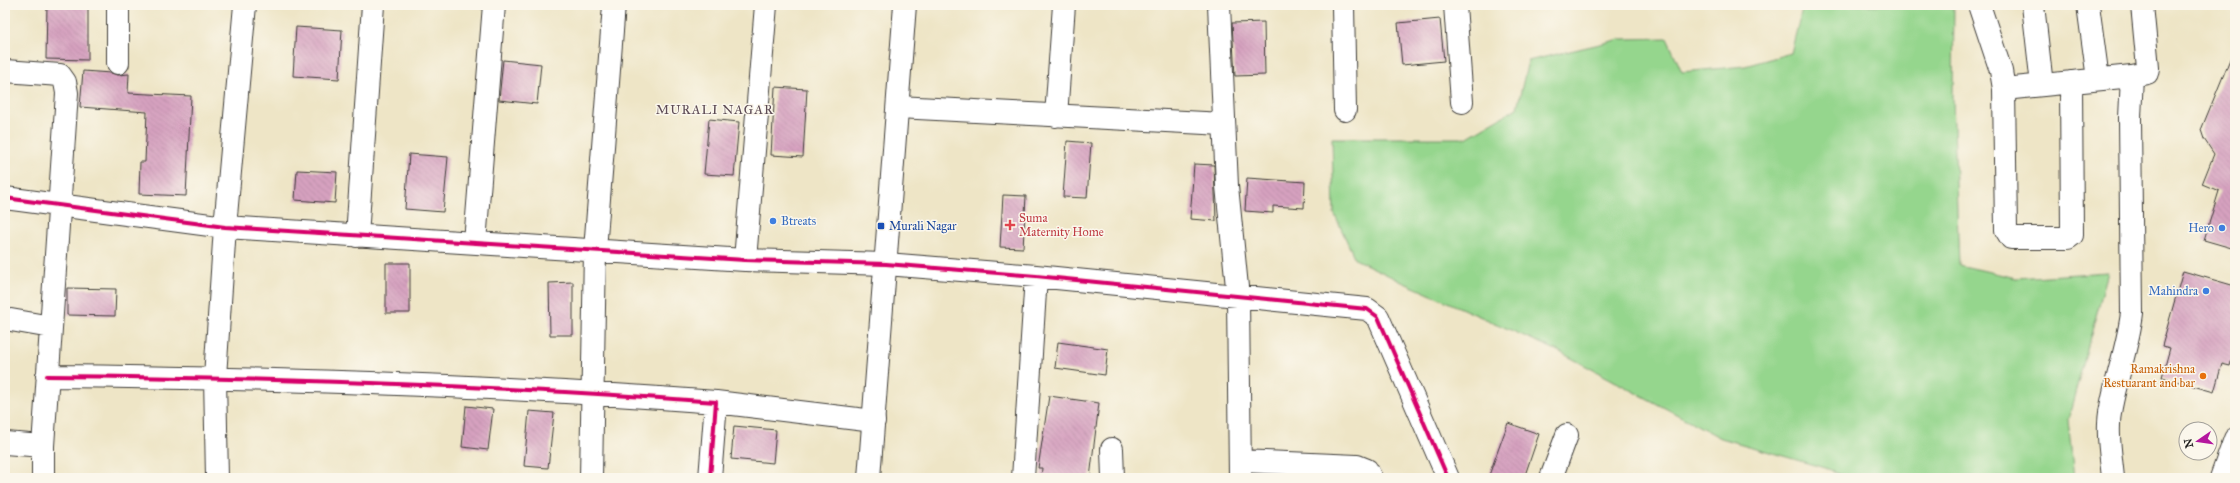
<svg xmlns="http://www.w3.org/2000/svg" width="2240" height="483" viewBox="0 0 2240 483" font-family="'IM FELL Great Primer',serif">
  <defs>
    <pattern id="building-back-hatch" width="6" height="6" patternUnits="userSpaceOnUse"><rect width="6" height="6" fill="#d6a1bf"/><path d="M-1 5l2 2M0 0l6 6M5-1l2 2" fill="none" stroke="#b78aa4"/></pattern>
  </defs>
  <rect width="100%" height="100%" fill="#fbf7ec"/>
  <filter id="ink" filterUnits="userSpaceOnUse"><feTurbulence type="fractalNoise" baseFrequency=".025" numOctaves="2"/><feDisplacementMap in="SourceGraphic" scale="8" xChannelSelector="R" yChannelSelector="G"/><feConvolveMatrix kernelMatrix="1 2 1 2 8 2 1 2 1" color-interpolation-filters="sRGB"/></filter>
  <filter id="wash" filterUnits="userSpaceOnUse"><feTurbulence type="fractalNoise" baseFrequency=".012" numOctaves="4" result="noise"/><feDisplacementMap in="SourceGraphic" scale="16" xChannelSelector="R" yChannelSelector="G"/><feGaussianBlur stdDeviation="0.9" result="paint"/><feColorMatrix in="noise" values="0 0 0 0 0 0 0 0 0 0 0 0 0 0 0 0 0 1.4 0 .05"/><feComposite in="paint" operator="in"/></filter>
  <g filter="url(#wash)">
    <rect width="100%" height="100%" fill="#eee5c6"/>
    <path fill="#95d68d" stroke="#587954" d="M1803,5H1954L1953,97L1959,265L2016,278L2108,272L2068,419L2074,478H1851L1828,469L1721,438L1558,351L1402,282L1355,259L1334,213L1332,138H1466L1517,108L1528,61L1621,39L1667,38L1682,72L1745,66L1791,53Z"/>
    <g id="blocks">
      <path fill="url(#building-back-hatch)" d="M47,5H88V60L46,59Z
        M1440,19L1444,61L1402,65L1398,23Z
        M1264,22L1265,75L1235,76L1232,23Z
        M296,27L342,30L339,79L293,76Z
        M2235,47V249L2204,240L2219,191L2202,184L2214,154L2204,139L2201,130Z
        M503,60L541,64L537,104L499,100Z
        M83,71L111,73L118,75L129,74L128,93L191,96L186,196L139,194L140,162H145L147,112L80,107Z
        M775,87L807,89L803,157L771,155Z
        M709,119L739,122L734,176L704,174Z
        M1067,141L1091,143L1087,198L1063,197Z
        M409,154L448,157L443,212L405,209Z
        M1194,164L1214,165L1216,221L1190,219Z
        M297,170L337,172L335,203L295,200Z
        M1247,178L1305,182L1304,208L1273,206V213L1245,211Z
        M1003,195L1026,196L1023,248L1000,247Z
        M386,263H410V313H386Z
        M2183,271L2235,286V348L2230,366L2222,364L2214,392L2162,377L2170,348L2162,346Z
        M573,282V335H550L549,283Z
        M67,288L116,289L115,316L67,315Z
        M1058,342L1108,349L1105,375L1055,368Z
        M1049,396L1099,403L1090,478H1041L1042,468H1038Z
        M466,406L493,409L488,450L462,447Z
        M529,411L554,413L548,468L524,466Z
        M1508,423L1539,434L1524,478H1488Z
        M734,426L776,430L773,463L731,459Z"/>
    </g>
  </g>
  <g filter="url(#ink)">
    <use href="#blocks" fill-opacity="0" stroke="#3c3a36" stroke-width="1"/>
    <g fill="none" stroke-linecap="round" stroke-linejoin="round">
      <defs>
        <path id="minor" d="M118,5V63
          M1219,5L1227,186L1238,297L1240,478
          M1343,5L1345,110
          M1455,5L1462,102
          M1979,5L2001,71L2004,89L2006,230L2011,238H2068L2072,235L2071,82
          M2033,5L2042,85
          M2088,5L2098,79
          M5,71L60,75L65,82L67,93L43,446V478
          M2004,89L2132,76
          M898,107L1224,124
          M1056,116L1064,5
          M5,198L225,227L745,260L886,264L1036,276L1367,309L1378,317L1448,478
          M357,236L373,5
          M475,242L494,5
          M745,260L766,5
          M5,319L51,327
          M47,376C270,378 494,385 716,402L710,478
          M716,402L874,421
          M5,443L43,446
          M1112,449L1113,478
          M1240,461L1357,466L1367,470L1371,478
          M217,478L215,377L225,227L245,5
          M591,478L595,250L614,5
          M1023,478L1036,276
          M1551,478L1567,435
          M2113,478C2111,455 2106,430 2111,407C2117,375 2128,346 2132,313L2130,118L2132,76L2147,73L2148,68L2142,5
          M2221,478L2235,439"/>
        <path id="major" d="M869,478L905,5"/>
      </defs>
      <use href="#minor" stroke="#3c3a36" stroke-width="24"/>
      <use href="#major" stroke="#3c3a36" stroke-width="24"/>
      <use href="#minor" stroke="#fff" stroke-width="22"/>
      <use href="#major" stroke="#fff" stroke-width="22"/>
      <defs>
        <path id="cycleway" d="M5,198L225,227L745,260L886,264L1036,276L1367,309L1378,317L1448,478
          M47,376C270,378 494,385 716,402L710,478"/>
      </defs>
      <use href="#cycleway" stroke="#fbf7ec" stroke-width="6"/>
      <use href="#cycleway" stroke="#d6006c" stroke-width="4"/>
    </g>
  </g>
  <g fill="#3f7fe0" stroke="#fbf7ec" stroke-width="1.5">
    <circle cx="773" cy="221" r="4"/>
    <circle cx="2222" cy="228" r="4"/>
    <circle cx="2206" cy="291" r="4"/>
  </g>
  <path fill="#e0444e" stroke="#fbf7ec" stroke-width="1.5" d="M1008 219h4v4h4v4h-4v4h-4v-4h-4v-4h4z"/>
  <rect fill="#1a4fb4" stroke="#fbf7ec" stroke-width="1.5" x="877" y="222" width="8" height="8" rx="2"/>
  <circle fill="#e8710a" stroke="#fbf7ec" stroke-width="1.5" cx="2203" cy="376" r="4"/>
  <g text-anchor="middle" stroke-width="3" stroke-linejoin="round" paint-order="stroke">
    <g font-size="12" fill="#be3a42" stroke="#fbf7ec" text-anchor="start">
      <text x="1019" y="222">Suma<tspan x="1019" dy="14">Maternity Home</tspan></text>
    </g>
    <g font-size="12" fill="#366cbe" stroke="#fbf7ec" text-anchor="end">
      <text x="781" y="225" text-anchor="start">Btreats</text>
      <text x="2214" y="232">Hero</text>
      <text x="2198" y="295">Mahindra</text>
    </g>
    <g font-size="12" fill="#164399" stroke="#fbf7ec" text-anchor="start">
      <text x="889" y="230">Murali Nagar</text>
    </g>
    <g font-size="12" fill="#c56008" stroke="#fbf7ec" text-anchor="end">
      <text x="2195" y="373">Ramakrishna<tspan x="2195" dy="14">Restuarant and bar</tspan></text>
    </g>
    <g font-size="13" letter-spacing="1" fill="#5d4b55" stroke="#fbf7ec">
      <text x="715" y="114">MURALI NAGAR</text>
    </g>
  </g>
  <rect width="2240" height="483" fill="none" stroke="#fbf7ec" stroke-width="20"/>
  <g transform="translate(2198 441) rotate(257)"><circle r="19" fill="#fbf7ec" stroke="#a29f99"/>
  <path d="M0-3L7 15L0 10L-7 15Z" fill="#b5179e"/>
  <text y="-6" font-size="11" font-weight="bold" text-anchor="middle" fill="#1c1c1c">N</text>
  </g>
</svg>
